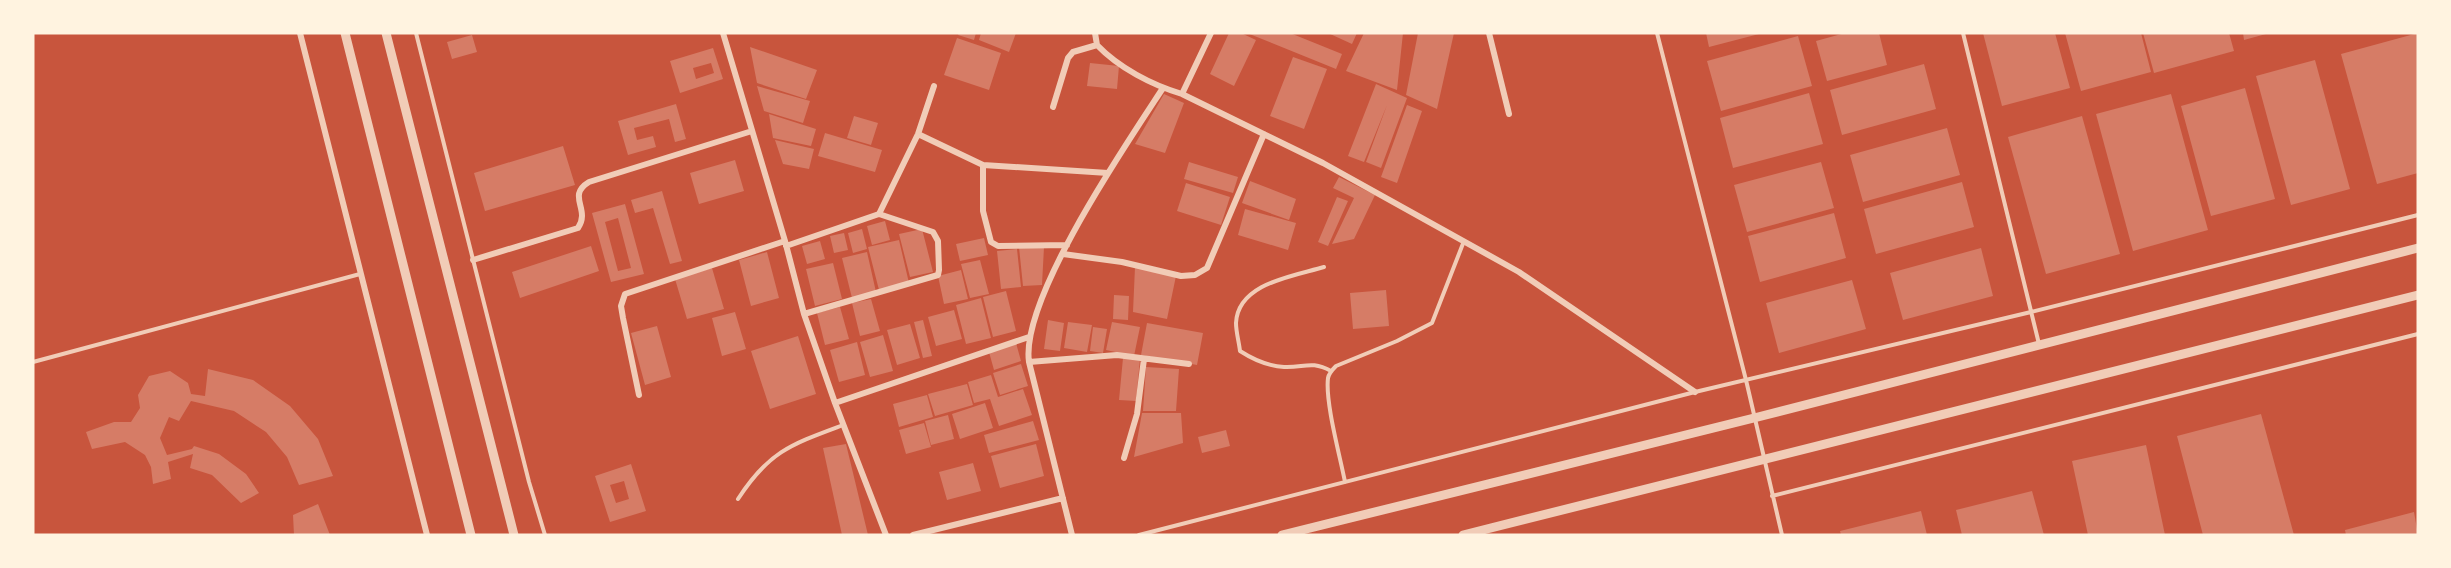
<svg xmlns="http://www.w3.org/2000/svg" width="2451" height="568" viewBox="0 0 2451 568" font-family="Cabin,sans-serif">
  <rect width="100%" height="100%" fill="#c8553d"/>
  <path fill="#d67c66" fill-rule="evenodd" d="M959,33H976L974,40L958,35Z
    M981,33H1016L1009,52L979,40Z
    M1229,33H1241L1256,40L1234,86L1210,74Z
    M1247,33H1290L1342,54L1336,69Z
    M1328,33H1357L1352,44Z
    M1364,33H1403L1397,90L1346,71Z
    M1418,33H1454L1437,109L1406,95Z
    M1706,33H1759V34L1709,47Z
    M1845,33H1879L1887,65L1827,81L1816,41Z
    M1983,33H2055L2070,88L2002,106Z
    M2065,33H2141L2151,72L2081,91Z
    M2143,33H2229L2234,51L2154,73Z
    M2243,33H2266V34L2244,40Z
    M2418,33V173L2377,184L2341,54Z
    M472,35L477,52L452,59L447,42Z
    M1798,36L1812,86L1721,111L1707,61Z
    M957,38L1001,53L989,90L944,75Z
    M750,47L817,70L806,99L757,83Z
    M713,48L723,79L680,93L670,61ZM711,63L714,73L696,79L693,68Z
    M1293,57L1327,69L1304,129L1270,116Z
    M2315,60L2350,189L2291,205L2256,76Z
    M1090,63L1119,66L1117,89L1087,86Z
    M1924,64L1936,109L1842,135L1830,90Z
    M1376,84L1407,98L1381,168L1366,162L1387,105L1364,162L1348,156Z
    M757,86L810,101L803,123L764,111Z
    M2245,88L2275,199L2211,216L2181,106Z
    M1809,93L1823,144L1733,168L1720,118Z
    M1164,94L1184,103L1165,153L1135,144Z
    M2171,94L2208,230L2133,251L2096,114Z
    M676,104L686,139L675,142L669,119L634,128L637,140L653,136L656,147L628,155L618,121Z
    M1407,105L1422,111L1397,183L1381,177Z
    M769,114L816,129L811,146L773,138Z
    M854,116L878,123L871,145L847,138Z
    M2082,116L2120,254L2046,274L2008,137Z
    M1947,128L1960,175L1863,202L1850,155Z
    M825,133L882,150L875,172L818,156Z
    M775,140L814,149L809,169L783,164Z
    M563,146L575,185L485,211L474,173Z
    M735,160L744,191L699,204L690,173Z
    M1189,162L1238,177L1233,193L1184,179Z
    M1821,162L1834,208L1747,232L1734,185Z
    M1339,177L1375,195L1354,239L1332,244L1354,198L1333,188Z
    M1250,181L1296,199L1289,220L1242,203Z
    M1962,182L1974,227L1876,254L1864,209Z
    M1186,183L1230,197L1221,225L1177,211Z
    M662,191L682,261L670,264L653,208L635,213L631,200Z
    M1337,197L1348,201L1328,246L1318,242Z
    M625,204L644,274L611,282L592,213ZM618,218L631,268L618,271L605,222Z
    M1245,209L1296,223L1288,250L1238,235Z
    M1834,213L1846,258L1760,282L1748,236Z
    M885,221L890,240L872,245L867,226Z
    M862,229L867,249L853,253L848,233Z
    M922,229L933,272L910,277L899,234Z
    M844,233L848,250L834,253L830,236Z
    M984,238L988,255L960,261L956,244Z
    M899,240L909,283L879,290L868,247Z
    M820,241L825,259L807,264L802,246Z
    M591,246L599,271L520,298L512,272Z
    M1019,247H1044L1042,285L1023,286Z
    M1981,248L1993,296L1903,320L1890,273Z
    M1017,249L1021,287L1001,289L997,251Z
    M767,252L779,298L751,306L739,260Z
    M867,252L876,292L852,298L842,258Z
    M980,260L989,294L970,298L961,264Z
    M833,263L842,299L815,306L806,269Z
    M1135,267L1176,276L1167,319L1133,312Z
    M712,268L724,309L687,319L675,279Z
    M961,270L968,299L944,304L938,276Z
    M1852,280L1866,329L1779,353L1766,303Z
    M1386,290L1389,326L1353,329L1350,293Z
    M1006,291L1016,331L993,337L983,297Z
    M1114,295L1129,296L1128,320L1113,319Z
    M981,298L991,338L966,344L956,305Z
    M871,299L880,331L860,336L852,303Z
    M840,307L849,339L825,345L817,313Z
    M954,310L962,339L936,346L928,317Z
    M735,312L746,349L722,356L712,318Z
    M923,320L932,356L923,358L914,322Z
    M1048,320L1064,323L1060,351L1044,349Z
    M1068,322L1092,325L1087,352L1064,348Z
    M1112,322L1140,327L1134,356L1106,350Z
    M1147,323L1203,333L1197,365L1141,355Z
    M910,324L920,358L897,365L887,330Z
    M657,326L671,377L645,385L631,333Z
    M1093,327L1107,329L1103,353L1090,351Z
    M883,335L893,371L870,377L860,342Z
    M798,336L816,394L770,409L751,351Z
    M857,342L865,375L839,382L830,350Z
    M1016,343L1021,361L994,370L989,352Z
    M1123,358L1140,359L1136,401L1119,400Z
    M1021,364L1028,386L1000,395L993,373Z
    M1146,367L1179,369L1176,411H1143Z
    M208,369L253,380L290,406L318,439L333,476L299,485L287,457L266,432L234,411L191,401L179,421L169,417L160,438L167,455L192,449L194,446L219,454L246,474L259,493L241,503L212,475L190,468L193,454L168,462L171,479L153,484L151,467L145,455L125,442L92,449L86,432L114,422H131L140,408L138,395L149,376L170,371L188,383L191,394L205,396Z
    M991,375L998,397L1023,389L1032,415L999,426L990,399L974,403L968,382Z
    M967,384L973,405L935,416L928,394Z
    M927,395L933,417L899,427L893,404Z
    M985,403L993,428L960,439L952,414Z
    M1142,413H1181L1183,443L1134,457Z
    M2261,414L2294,535H2203L2177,436Z
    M948,415L954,439L931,445L925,421Z
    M1033,421L1039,440L989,453L984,435Z
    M924,423L931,447L906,454L899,430Z
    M1226,430L1230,446L1202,453L1198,437Z
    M846,444L868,535H842L823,448Z
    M1036,444L1044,476L1000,488L991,456Z
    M2146,445L2165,535H2088L2072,461Z
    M973,463L981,491L947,500L939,472Z
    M631,464L646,511L610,522L595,476ZM624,481L629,499L616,503L610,485Z
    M2032,491L2044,535H1962L1956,510Z
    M318,504L330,535H294L293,515Z
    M1921,511L1927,535H1841L1840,531Z
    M2414,512L2418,535H2346L2345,530Z"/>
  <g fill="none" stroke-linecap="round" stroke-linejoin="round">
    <path stroke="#f1ccb7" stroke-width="4" d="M416,33L529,482L545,535
      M1657,33L1746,380L1782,535
      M1963,33L2039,344
      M1324,267C1294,276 1238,283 1236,323C1236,332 1239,342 1240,351C1254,360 1267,366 1284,367C1304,368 1311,360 1331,371
      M33,362L360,274
      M1345,482C1340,456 1325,402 1328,378C1329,373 1332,370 1336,366L1397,341L1432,323L1464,241
      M1772,496L2418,334
      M738,499C769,451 792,444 843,425
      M1139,535L1695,392L2031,312L2418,215"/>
    <path stroke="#f1ccb7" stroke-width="6" d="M300,33L427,535
      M723,33L785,241L804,314L835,403L886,535
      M1095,33L1097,45C1119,68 1152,85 1182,94L1323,163L1519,272L1695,392
      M1489,33L1509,114
      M1182,94L1211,33
      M1053,107L1068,58L1073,52L1097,45
      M918,134L983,165L1108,173
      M983,165V211L991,242L998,246L1067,245
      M879,214L918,134L934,86
      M786,246L879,214L933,232L938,241L939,270L938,275L804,314
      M1063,254L1122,262L1181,276L1195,275L1207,268L1264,134
      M473,260L578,228C591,209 566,196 589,182L752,131
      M1029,362L1117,355L1189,364
      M639,395L623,318L621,306L625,294L785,241
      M835,403L1029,337
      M1124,458L1137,414L1144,359
      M913,535L1063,498
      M1072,535L1029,362C1020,299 1127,143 1163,88"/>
    <path stroke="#f1ccb7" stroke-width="9" d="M345,33L471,535
      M386,33L514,535
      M1282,535L1754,418L2418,248
      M1463,535L2418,295"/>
  </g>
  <rect width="2451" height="568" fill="none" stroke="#fff3e0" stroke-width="69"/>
</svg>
